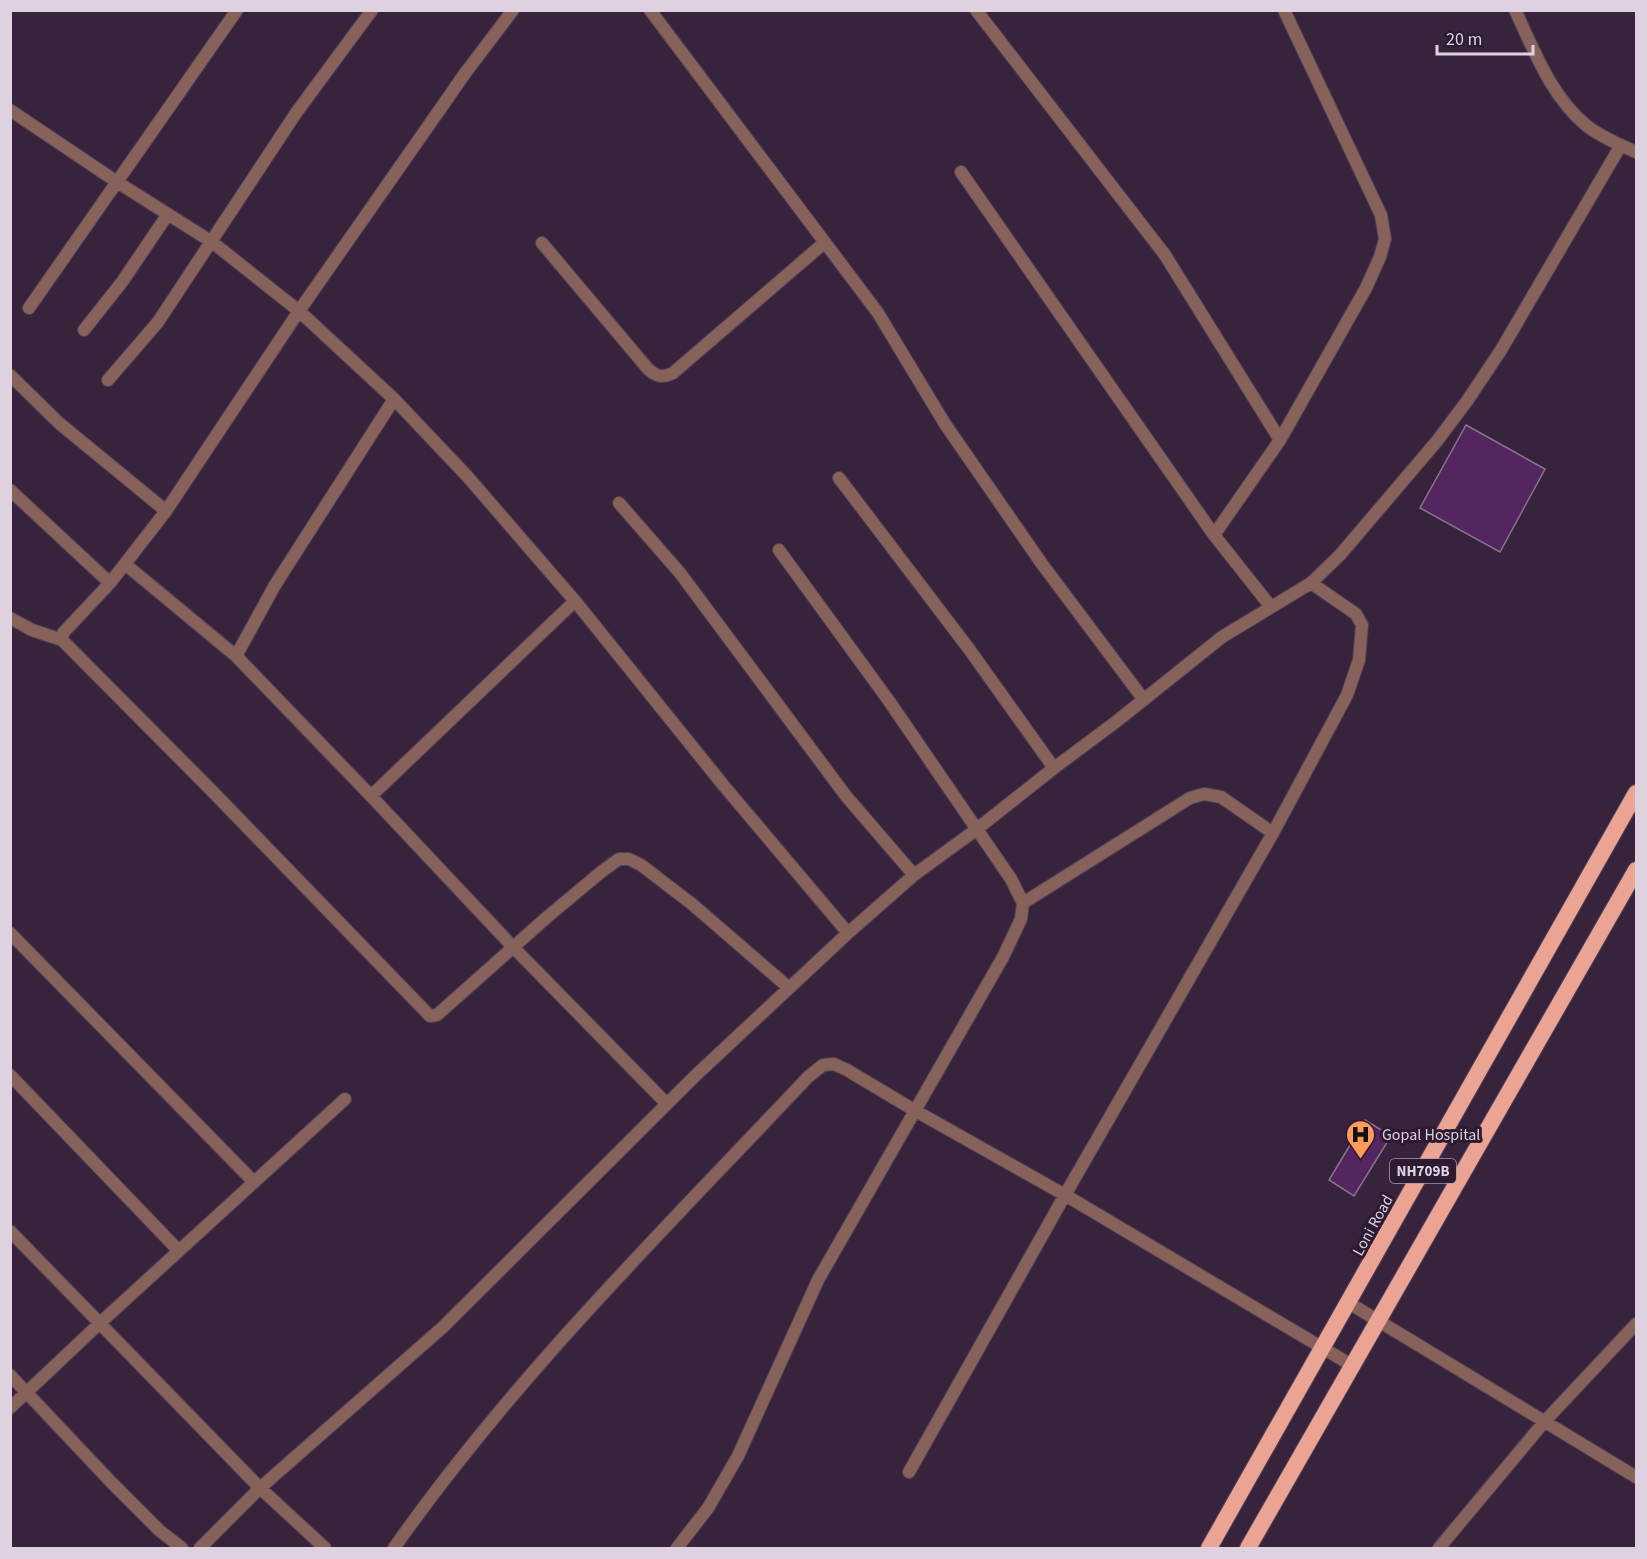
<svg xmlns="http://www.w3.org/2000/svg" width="1647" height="1559" viewBox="0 0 1647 1559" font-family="'Source Sans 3',sans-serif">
  <rect width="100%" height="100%" fill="#37243c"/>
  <path fill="#54265f" stroke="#89738e" stroke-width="1.5" d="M1466,425L1545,469L1500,552L1420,508Z
    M1365,1120L1391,1136L1354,1196L1329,1180Z"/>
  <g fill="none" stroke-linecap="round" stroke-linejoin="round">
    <defs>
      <path id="minor" d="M513,10L466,72L299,311L166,511L110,583L63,633L62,640L214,793L430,1016L437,1015L546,918L601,872L619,859H629L641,865L692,904L788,987
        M650,10L878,313L945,424L1042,564L1144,700
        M976,10L1165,255L1280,440
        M1515,10C1534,50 1551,97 1587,126C1601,137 1620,145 1636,152
        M10,110L117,182L212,242L299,311L394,399L467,476L575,601L724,786L848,933
        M961,172L1214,535
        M542,243L648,369C657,377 662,378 673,373L824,243
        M29,308L237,10
        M84,330L122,282L168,214
        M10,375L59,423L166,511
        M108,380L158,322L296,113L372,10
        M839,478L969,649L1054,768
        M10,490L110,583
        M619,503L680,573L846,796L914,875
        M125,564L236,656L371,796L513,947L667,1104
        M1271,607L1214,535L1280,440L1366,288L1380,257L1385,239L1381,215L1284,10
        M10,618L32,630L62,640
        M236,656L275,585L394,399
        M371,796L575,601
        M1023,903L1190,798L1204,794L1221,797L1273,833
        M10,933L254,1182
        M10,1075L179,1251
        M10,1231L260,1488L325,1548
        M1349,1303L1636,1477
        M10,1375L111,1482L160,1531L182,1548
        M10,1408L100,1323L345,1099
        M909,1472L1065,1195L1273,833L1347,695L1359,660L1362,625L1356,614L1311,583
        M200,1548L260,1488L443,1327L695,1076L848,933L914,875L977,829L1054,768L1117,721L1222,637L1311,583L1340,555L1437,441L1467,401L1501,350L1621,145
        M394,1548C514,1377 665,1229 808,1077L823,1065L834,1064L847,1070L914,1110L1065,1195L1353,1366
        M677,1548L708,1508L738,1456L818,1280L1003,957L1021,919L1023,903L1011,879L889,701L779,550
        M1439,1548L1545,1421L1636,1324"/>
      <path id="trunk" d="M1209,1548L1636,793
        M1248,1548L1636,870"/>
    </defs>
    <use href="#minor" stroke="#524056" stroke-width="14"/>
    <use href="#trunk" stroke="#524056" stroke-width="18"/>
    <use href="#minor" stroke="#86625a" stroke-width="12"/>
    <use href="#trunk" stroke="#eba494" stroke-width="16"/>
  </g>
  <defs>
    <symbol id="hospital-pin" viewBox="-11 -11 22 30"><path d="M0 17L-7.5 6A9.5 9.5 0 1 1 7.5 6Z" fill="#fe9b59" stroke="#2d1b31"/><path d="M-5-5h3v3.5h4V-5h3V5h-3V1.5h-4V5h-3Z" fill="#111"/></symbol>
  </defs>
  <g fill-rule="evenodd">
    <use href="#hospital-pin" x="1344" y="1118" width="33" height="45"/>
  </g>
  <g text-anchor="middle" stroke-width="6" stroke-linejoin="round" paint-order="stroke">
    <rect fill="#2d1b31" stroke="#a99bac" stroke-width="1.5" x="1390" y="1159" width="66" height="24" rx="4.5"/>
    <g font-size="15" font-weight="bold" fill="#ded2e1">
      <text x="1423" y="1176">NH709B</text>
    </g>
    <g font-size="16" fill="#ded2e1" stroke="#2d1b31" text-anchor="start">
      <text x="1382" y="1140">Gopal Hospital</text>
    </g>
    <g font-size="16" fill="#ded2e1" stroke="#2d1b31">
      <text transform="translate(1372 1225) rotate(-61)" y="6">Loni Road</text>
    </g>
  </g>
  <rect width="1647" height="1559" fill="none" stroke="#ded2e1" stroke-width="24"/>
  <path d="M1437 45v9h96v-9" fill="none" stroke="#ded2e1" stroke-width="3"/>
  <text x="1446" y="45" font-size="18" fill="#ded2e1" stroke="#2d1b31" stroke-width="4.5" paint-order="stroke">20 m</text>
</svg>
